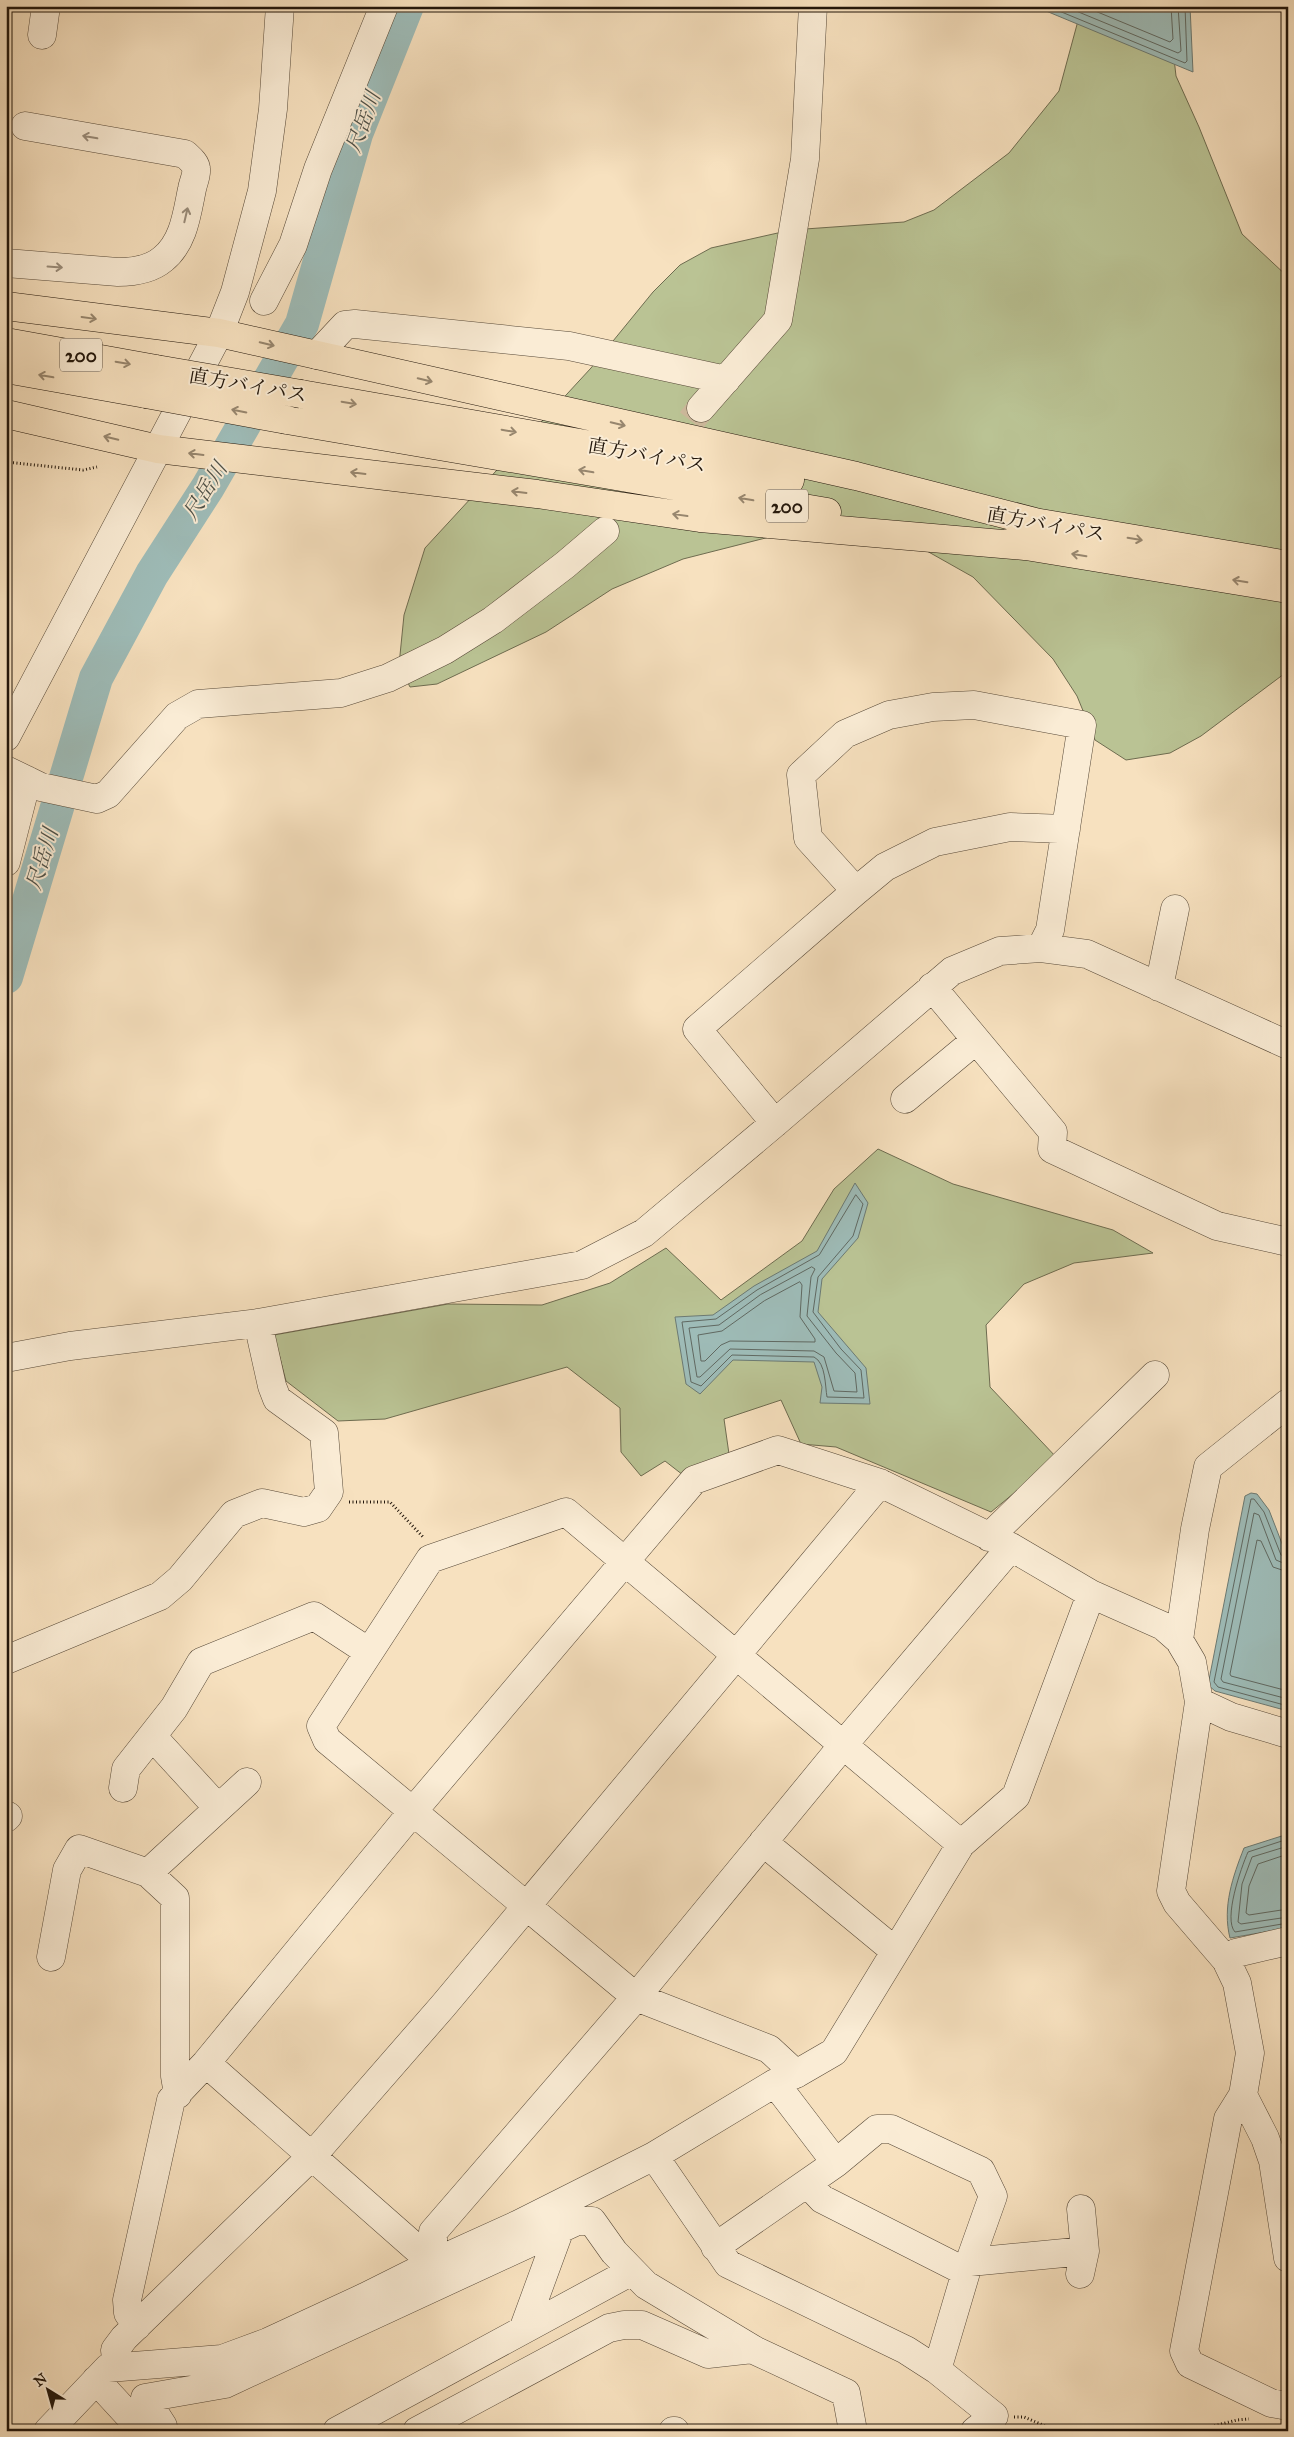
<svg xmlns="http://www.w3.org/2000/svg" width="1294" height="2437" viewBox="0 0 1294 2437" font-family="'IM FELL Great Primer','Noto Serif JP',serif">
  <rect width="100%" height="100%" fill="#f7e1bf"/>
  <filter id="stains"><feTurbulence type="fractalNoise" baseFrequency=".004" numOctaves="4"/><feColorMatrix values="0 0 0 0 .2 0 0 0 0 .09 0 0 0 0 .02 0 0 0 .5 -.17"/></filter>
  <radialGradient id="worn" r=".72"><stop offset=".6" stop-color="#630" stop-opacity="0"/><stop offset="1" stop-color="#630" stop-opacity=".3"/></radialGradient>
  <path fill="#bac394" stroke="#6e6c50" d="M1082,6H1168L1176,76L1199,127L1242,234L1288,277V671L1201,736L1170,753L1126,760L1095,740L1077,696L1053,659L973,577L918,546L793,531L683,559L612,589L546,632L437,684L410,687L399,665L404,615L425,548L591,368L653,292L680,265L711,248L791,230L904,222L934,210L1009,153L1059,91Z
    M878,1149L953,1184L1113,1230L1153,1253L1074,1263L1024,1284L986,1325L990,1387L1057,1458L991,1512L836,1447L801,1444L781,1400L724,1419L729,1454L683,1475L665,1461L641,1476L621,1452L620,1408L567,1367L385,1419L338,1421L286,1381L274,1335L448,1304L542,1305L610,1283L666,1248L721,1300L802,1241L834,1189Z"/>
  <path fill="#9ebcb8" stroke="#6c7a73" d="M1034,6H1190L1193,72Z
    M855,1183L868,1203L858,1238L822,1279L818,1312L866,1368L870,1404L820,1403L822,1387L814,1362L733,1360L700,1394L686,1384L675,1317L713,1315L754,1286L817,1251Z
    M1251,1493L1257,1494L1269,1510L1288,1559V1711L1215,1691L1208,1685L1245,1496Z
    M1288,1834V1928L1230,1938C1222,1907 1233,1876 1244,1848Z"/>
  <g fill="none" stroke-linecap="round" stroke-linejoin="round">
    <path stroke="#606962" stroke-width="1" d="M1047,6L1185,63L1187,61L1185,6
      M1064,6L1178,53L1181,51L1178,6
      M1083,6L1170,42L1173,39L1171,6
      M856,1195L863,1204L853,1236L818,1277L813,1312L841,1349L861,1370L864,1398L827,1397C825,1386 826,1363 814,1357L732,1355L701,1386L691,1382L682,1322L716,1319L757,1290L819,1255Z
      M812,1267L815,1269L811,1277L807,1316L836,1353L855,1373L857,1392L834,1391L824,1357L814,1351L730,1349L700,1377H697L689,1328L719,1325L760,1295Z
      M800,1282L802,1285L800,1317L815,1339V1342L730,1341L721,1345L705,1361H701L698,1335L722,1331L764,1301Z
      M1288,1558L1281,1555L1264,1512L1254,1499H1251L1214,1682L1218,1687L1288,1706
      M1288,1565L1276,1560L1259,1515L1254,1513L1221,1679L1223,1682L1288,1699
      M1288,1572L1273,1567L1261,1541L1257,1540L1230,1674L1231,1676L1288,1691
      M1288,1839L1248,1852C1241,1868 1223,1919 1235,1932L1288,1923
      M1288,1846L1252,1857L1242,1884L1238,1922L1241,1924L1288,1917
      M1288,1854L1258,1864L1249,1886L1246,1913L1249,1915L1288,1909"/>
    <path stroke="#9ebcb8" stroke-width="34" d="M6,977L96,678L152,574L208,487L302,324L356,134L407,6"/>
    <path stroke="#ccb89b" stroke-width="28" stroke-dasharray="28 14" stroke-linecap="butt" d="M665,454L701,408"/>
    <defs>
      <path id="minor" d="M42,35L46,6
        M6,263L118,272C134,272 150,270 163,259C184,242 187,213 192,189C193,183 197,175 196,169C196,163 189,158 185,154L25,126
        M264,301L293,245L318,169L384,6
        M317,355L345,325L355,324L569,346L726,380
        M701,408L778,320L805,159L813,6
        M6,737L219,333L235,292L262,191L273,109L280,6
        M6,770L41,787L97,799L108,794L177,716L198,704L341,693L388,678L445,650L493,620L565,565L605,531
        M6,862L27,780
        M856,891L885,867L935,842L1010,827L1066,829
        M932,987L1053,1132L1052,1149L1217,1226L1288,1242
        M1159,987L1175,909
        M905,1099L976,1040
        M775,1123L697,1029L856,891L808,838L801,775L845,734L889,715L933,707L974,705L1082,725L1050,930L1041,948
        M6,1358L70,1346L258,1323L582,1265L644,1233L775,1123L952,971L1000,951L1041,948L1087,954L1288,1045
        M989,1537L1155,1375
        M1179,1640L1195,1529L1208,1467L1288,1403
        M6,1660L160,1596L180,1579L234,1514L262,1503L304,1512L318,1508L329,1492L324,1433L277,1399L272,1386L258,1323
        M1199,1702L1231,1717L1288,1734
        M152,1736L218,1808
        M123,1788L126,1769L174,1708L201,1662L314,1616L369,1652
        M6,1818L8,1816
        M763,1842L895,1951
        M148,1873L247,1782
        M51,1957L67,1870L79,1849L148,1873L175,1898V2076L178,2094
        M1226,1960L1236,1953L1288,1941
        M206,2063L433,2263
        M796,2074L769,2049L636,1997L327,1740L321,1726L430,1559L566,1512L961,1844
        M775,2083L836,2163
        M1243,2095L1228,2119L1184,2351L1190,2364L1271,2403L1288,2406
        M654,2156L728,2264L906,2350L937,2370L966,2272L993,2196L981,2171L891,2129H877L836,2163L715,2247
        M807,2183L822,2199L966,2272
        M970,2262L1085,2251
        M433,2263V2232L636,1997L844,1744L1011,1547
        M1080,2274L1085,2251L1081,2209
        M137,2326L128,2313L127,2300L171,2100L206,2063L414,1810L694,1480L778,1450L880,1483L1011,1547L1091,1594L1163,1626L1179,1640L1192,1662L1199,1702L1171,1891L1177,1903L1226,1960L1237,1983L1250,2053L1243,2095L1265,2138L1273,2161L1288,2258
        M523,2330L560,2229
        M117,2367L115,2350L124,2338L313,2155L443,2006L880,1483
        M937,2370L994,2416L975,2431
        M96,2380L143,2431
        M48,2431L108,2368L222,2359L268,2342L365,2297L433,2263L519,2224L654,2156L775,2083L796,2074L834,2052L961,1844L1016,1796L1091,1594
        M157,2431L163,2426L145,2398L225,2384L577,2221H592L614,2252L646,2285L756,2351L846,2393L853,2431
        M337,2431L632,2271
        M417,2431L609,2328L624,2325H642L708,2354L753,2349
        M673,2431H675"/>
      <path id="highway" d="M6,306L219,333L856,476L1039,523
        M6,342L156,369
        M6,369L146,394
        M301,394L790,480
        M6,414L158,449L537,494L700,518L1025,546
        M287,420L827,512
        M1022,520L1288,565
        M1008,543L1288,589"/>
    </defs>
    <use href="#minor" stroke="#574938" stroke-width="29"/>
    <use href="#highway" stroke="#22160b" stroke-width="29"/>
    <path stroke="#22160b" stroke-width="3" stroke-dasharray="1 2.5" stroke-linecap="butt" d="M6,462L83,470L97,467
      M349,1502H390L423,1537
      M1014,2417H1024L1057,2431
      M1099,2431C1117,2426 1133,2424 1151,2431
      M1194,2431L1237,2420L1249,2419"/>
    <use href="#minor" stroke="#faecd5" stroke-width="28"/>
    <use href="#highway" stroke="#f7e1bf" stroke-width="28"/>
    <defs>
      <path id="highway-bridge" d="M156,369L301,394
        M146,394L287,420"/>
    </defs>
    <use href="#highway-bridge" stroke="#22160b" stroke-width="29" stroke-linecap="butt"/>
    <use href="#highway-bridge" stroke="#f7e1bf" stroke-width="28"/>
  </g>
  <defs><path id="oneway-shaft" d="M-6 0H5M1.5-3L5.5 0L1.5 3" fill="none" stroke-width="1.6" stroke-linecap="round" stroke-linejoin="round" transform="scale(1.25)"/></defs>
  <g stroke="#998c7a">
    <use href="#oneway-shaft" transform="translate(90 137) rotate(-170)"/>
    <use href="#oneway-shaft" transform="translate(186 215) rotate(-77)"/>
    <use href="#oneway-shaft" transform="translate(55 267) rotate(4)"/>
  </g>
  <g stroke="#97866e">
    <use href="#oneway-shaft" transform="translate(89 318) rotate(8)"/>
    <use href="#oneway-shaft" transform="translate(267 344) rotate(13)"/>
    <use href="#oneway-shaft" transform="translate(123 363) rotate(10)"/>
    <use href="#oneway-shaft" transform="translate(46 376) rotate(-170)"/>
    <use href="#oneway-shaft" transform="translate(425 380) rotate(13)"/>
    <use href="#oneway-shaft" transform="translate(349 403) rotate(10)"/>
    <use href="#oneway-shaft" transform="translate(239 411) rotate(-169)"/>
    <use href="#oneway-shaft" transform="translate(618 424) rotate(13)"/>
    <use href="#oneway-shaft" transform="translate(509 431) rotate(10)"/>
    <use href="#oneway-shaft" transform="translate(111 438) rotate(-167)"/>
    <use href="#oneway-shaft" transform="translate(196 454) rotate(-173)"/>
    <use href="#oneway-shaft" transform="translate(586 471) rotate(-170)"/>
    <use href="#oneway-shaft" transform="translate(358 473) rotate(-173)"/>
    <use href="#oneway-shaft" transform="translate(519 492) rotate(-173)"/>
    <use href="#oneway-shaft" transform="translate(746 499) rotate(-170)"/>
    <use href="#oneway-shaft" transform="translate(680 515) rotate(-172)"/>
    <use href="#oneway-shaft" transform="translate(1135 539) rotate(9)"/>
    <use href="#oneway-shaft" transform="translate(1079 555) rotate(-171)"/>
    <use href="#oneway-shaft" transform="translate(1240 581) rotate(-171)"/>
  </g>
  <g text-anchor="middle" stroke-width="4" stroke-linejoin="round" paint-order="stroke">
    <g fill="#faecd5" stroke="#635648" stroke-width="1">
      <rect x="60" y="338.5" width="42" height="33" rx="4"/>
      <rect x="766" y="489.5" width="42" height="33" rx="4"/>
    </g>
    <g font-size="19" font-weight="bold" fill="#22160b">
      <text x="81" y="362">200</text>
      <text x="787" y="513">200</text>
    </g>
    <g font-size="20" fill="#22160b" stroke="#faecd5">
      <text transform="translate(248 385) rotate(10)" y="7">直方バイパス</text>
      <text transform="translate(647 455) rotate(10)" y="7">直方バイパス</text>
      <text transform="translate(1046 524) rotate(10)" y="7">直方バイパス</text>
    </g>
    <g font-size="21" font-style="italic" fill="#4d5048" stroke="#faecd5">
      <text transform="translate(363 122) rotate(-70)" y="7">尺岳川</text>
      <text transform="translate(205 491) rotate(-58)" y="7">尺岳川</text>
      <text transform="translate(42 859) rotate(-73)" y="7">尺岳川</text>
    </g>
  </g>
  <rect width="1294" height="2437" fill="none" stroke="#f7e1bf" stroke-width="25"/>
  <rect x="8" y="8" width="1279" height="2422" fill="none" stroke="#22160b" stroke-width="2.5"/>
  <rect x="12" y="12" width="1269" height="2412" fill="none" stroke="#22160b"/>
  <g transform="translate(48 2390) rotate(323)" stroke="#faecd5" stroke-width="4" paint-order="stroke">
  <path d="M0-4L9 19L0 12L-9 19Z" fill="#22160b"/>
  <text y="-8" font-size="14" font-weight="bold" text-anchor="middle" fill="#22160b">N</text>
  </g>
  <rect width="100%" height="100%" filter="url(#stains)"/>
  <rect width="100%" height="100%" fill="url(#worn)"/>
</svg>
